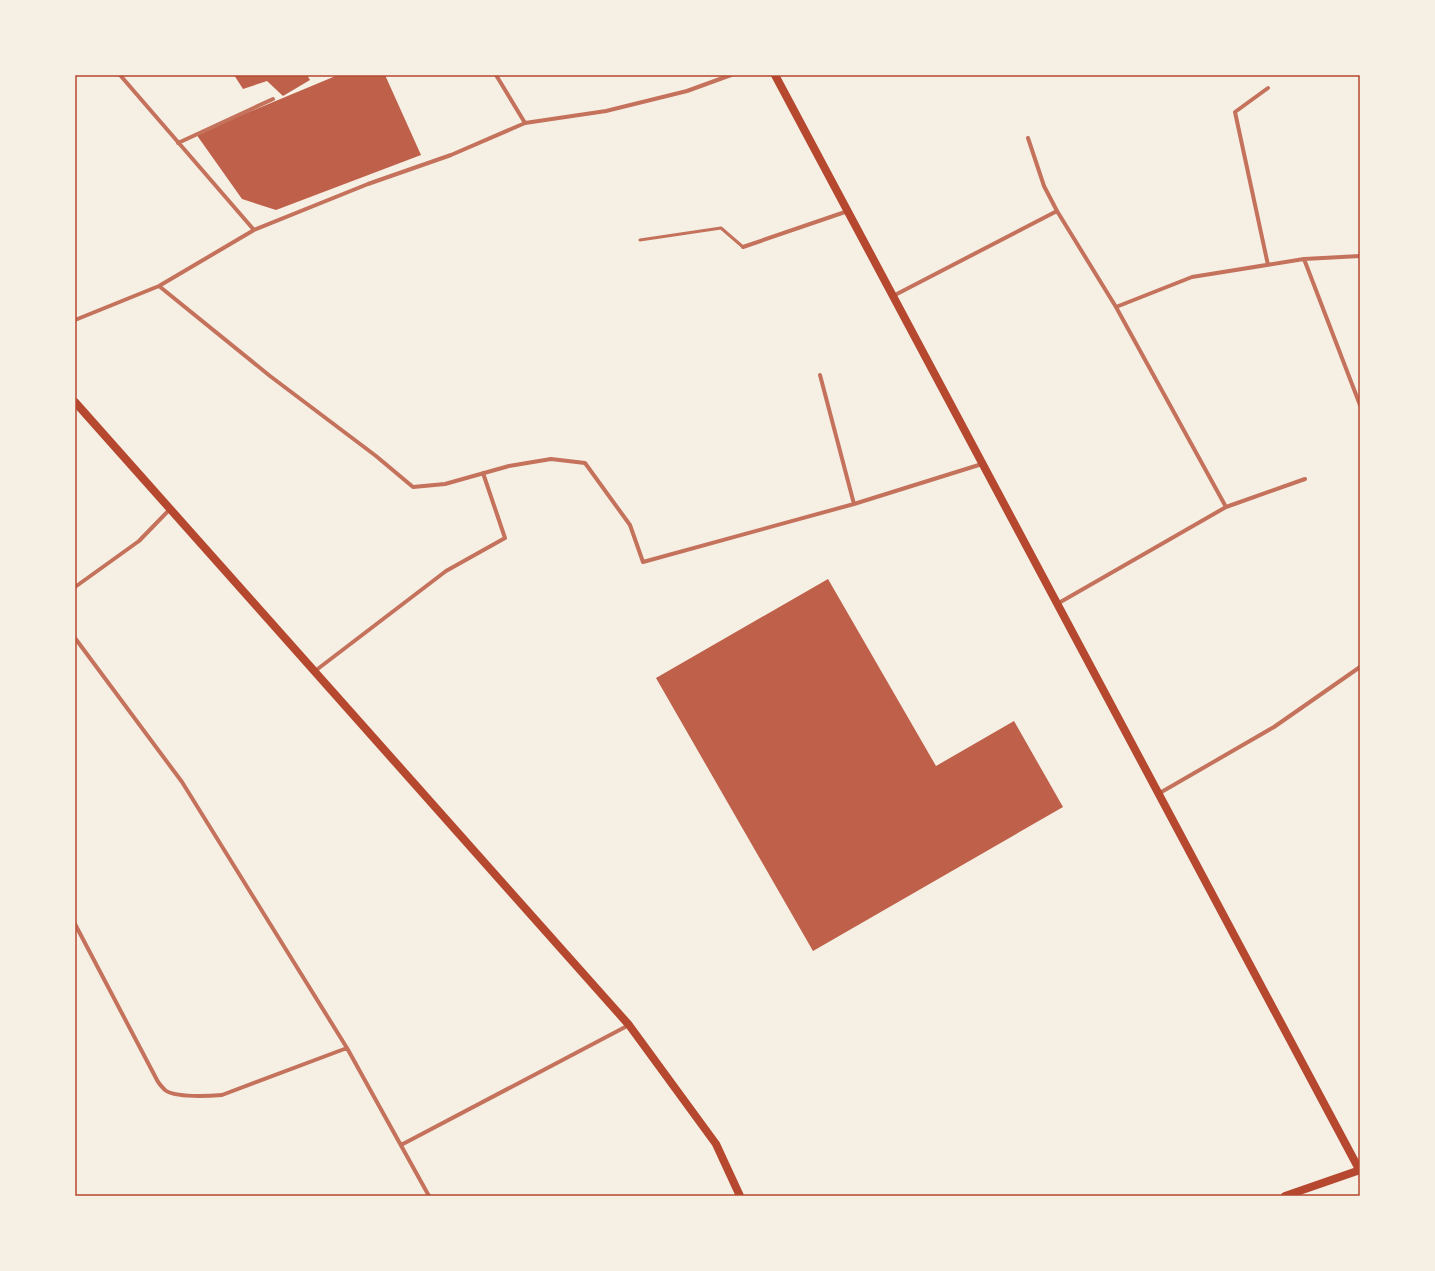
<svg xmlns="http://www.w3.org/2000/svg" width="1435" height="1271" viewBox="0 0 1435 1271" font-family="'PT Sans',sans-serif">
  <rect width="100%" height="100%" fill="#f6efe4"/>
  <path fill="#bf614a" d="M234,75H307L310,80L283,96L267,81L243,89Z
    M338,75H385L421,155L276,210L242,199L196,134Z
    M828,579L936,766L1014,721L1063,807L813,951L656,678Z"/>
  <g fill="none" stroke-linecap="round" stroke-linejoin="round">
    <path stroke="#c5725c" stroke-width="3" d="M640,240L721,228L743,247"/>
    <path stroke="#c5725c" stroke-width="4" d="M120,75L254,230
      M496,75L525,123
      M1268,88L1235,112L1268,265
      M1028,138L1044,186L1057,211L1116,307L1192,277L1304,259L1360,256
      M178,143L273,99
      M743,247L848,211
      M1304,259L1360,405
      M159,286L270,376L376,456L413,487L445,484L509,466L551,459L585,463L630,525L643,562L854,504L982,464
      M893,296L1057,211
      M1116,307L1226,507
      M75,320L159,286L254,230L368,184L451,155L525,123L606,111L687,91L731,75
      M820,375L854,504
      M75,587L139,541L170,509
      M1057,604L1226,507L1305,479
      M75,638L182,782L347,1048L429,1196
      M315,671L446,571L505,538L483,473
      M1158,794L1274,727L1360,667
      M75,924L157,1080C159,1084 162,1087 165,1090C175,1098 210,1096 222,1095L347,1048
      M401,1145L629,1025"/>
    <path stroke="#b5482f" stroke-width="8" d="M775,75L1360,1171
      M75,402L629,1025L716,1144L740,1196
      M1285,1196L1360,1170"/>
  </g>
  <rect width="1435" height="1271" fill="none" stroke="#f6efe4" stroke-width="152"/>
  <rect x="76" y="76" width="1283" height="1119" fill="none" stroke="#b5482f" stroke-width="1.5"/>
</svg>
